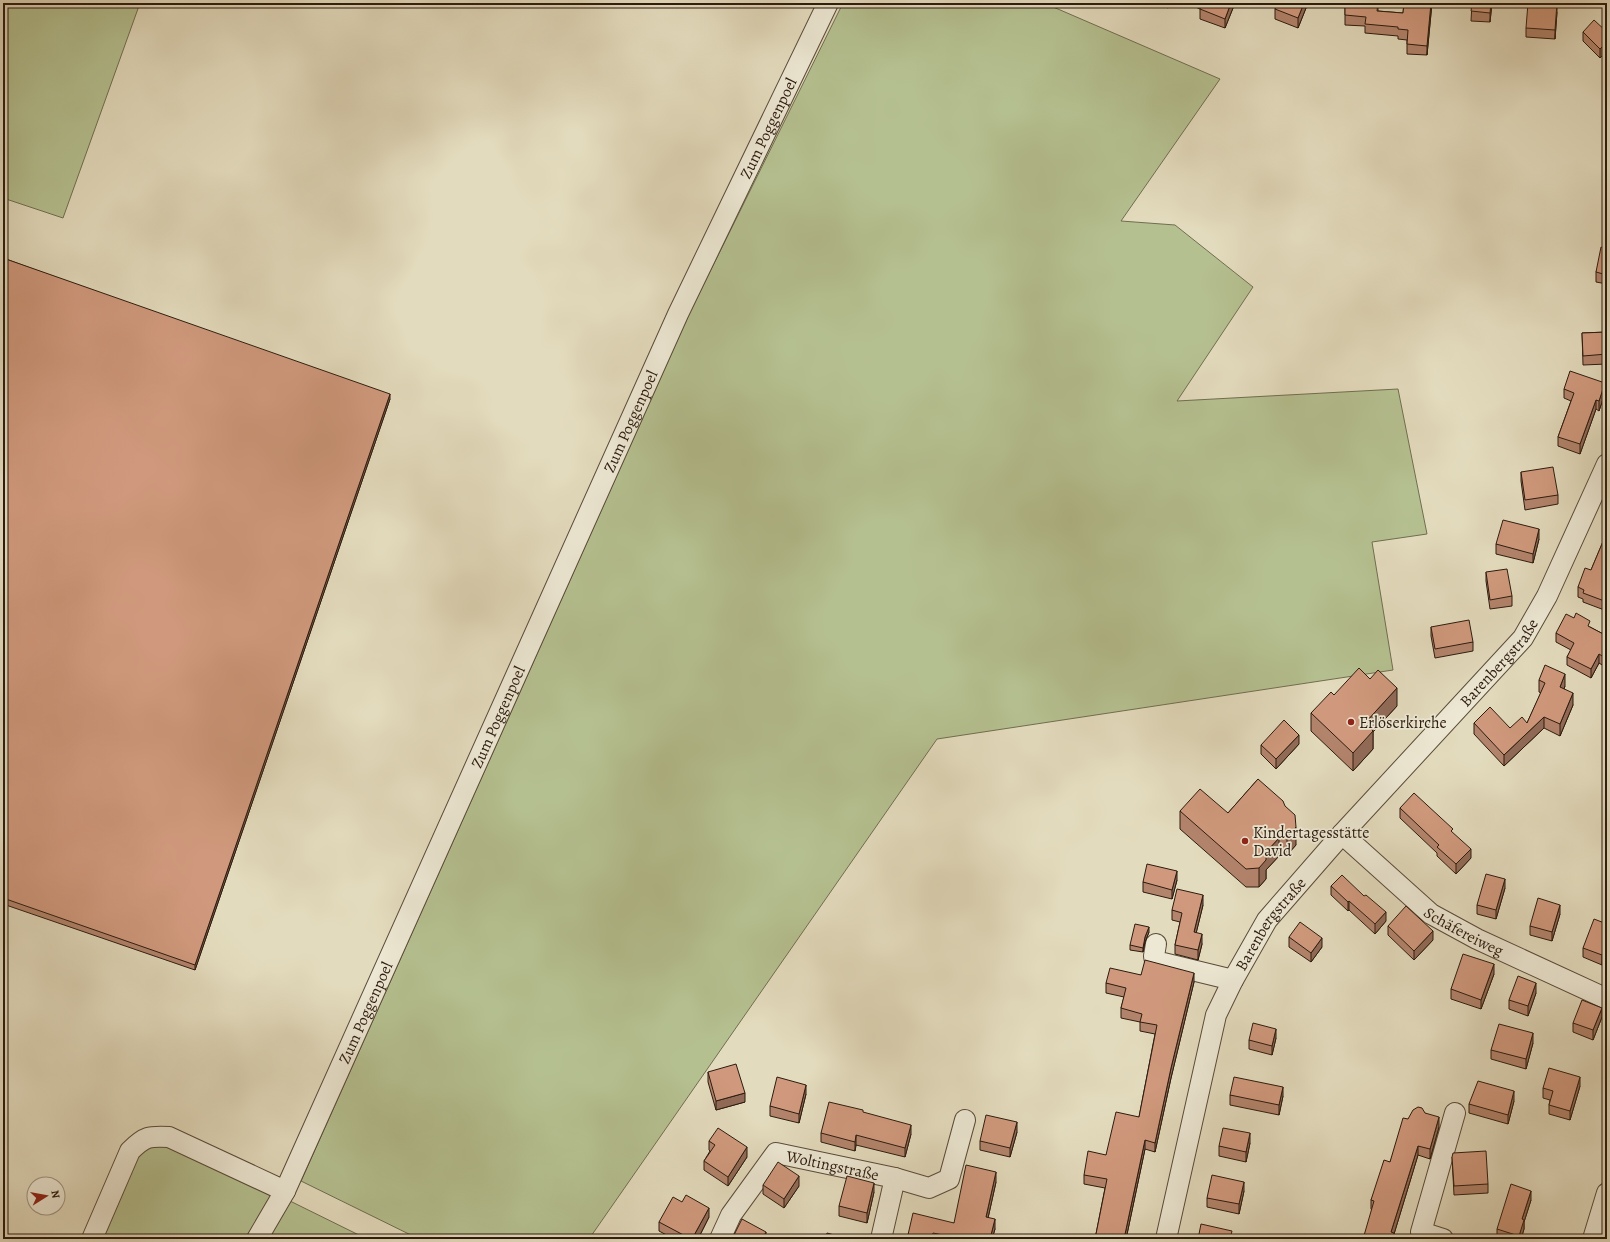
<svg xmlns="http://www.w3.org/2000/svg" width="1610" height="1242" viewBox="0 0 1610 1242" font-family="Alegreya,serif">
  <rect width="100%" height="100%" fill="#e3dbbd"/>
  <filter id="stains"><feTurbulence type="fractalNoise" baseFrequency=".005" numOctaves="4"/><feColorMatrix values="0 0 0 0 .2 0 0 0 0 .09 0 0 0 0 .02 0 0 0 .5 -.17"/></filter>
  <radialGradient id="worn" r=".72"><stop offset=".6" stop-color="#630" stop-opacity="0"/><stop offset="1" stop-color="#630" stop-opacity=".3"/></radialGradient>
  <path fill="#b5c090" stroke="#706e50" d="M3,3H140L63,218L3,198Z
    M843,3H1044L1220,79L1121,221L1175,225L1253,287L1177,401L1398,389L1427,534L1372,542L1393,670L937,739L589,1239H419L301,1181L690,312Z
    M156,1139L290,1201L367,1239H100L134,1150Z"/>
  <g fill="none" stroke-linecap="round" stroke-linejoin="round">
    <defs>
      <g id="minor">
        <path id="s1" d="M1342,834L1431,914L1477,939L1607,999"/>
        <path d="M1156,944L1154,956L1155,961L1233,980"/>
        <path id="s2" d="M92,1239L130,1151C145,1136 149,1136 169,1137L285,1191L678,314L828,3"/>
        <path d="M257,1239L285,1191"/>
        <path id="s3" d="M720,1239L731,1215L776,1153L895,1178L929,1188L949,1179L965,1120"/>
        <path d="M881,1239L895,1178"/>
        <path id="s4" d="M1166,1239L1216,1015L1233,980L1267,920L1342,834L1523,638L1547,596L1607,464"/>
        <path d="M1443,1239L1421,1232L1455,1113"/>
        <path d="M1593,1239L1607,1193"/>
      </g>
    </defs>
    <use href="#minor" stroke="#5a4b3a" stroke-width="22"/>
    <use href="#minor" stroke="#ede8d4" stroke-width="20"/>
  </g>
  <path fill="#b3846c" stroke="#2c1b0f" d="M1158,3H1170L1168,8Z
    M1186,3H1235L1225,28L1200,19V9Z
    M1278,3H1308L1298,28L1275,19V9Z
    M1345,3H1378V11L1403,13L1404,3H1432L1427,55L1407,54V40L1398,39V36L1365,33V26L1345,25Z
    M1472,3H1492L1490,22L1471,21Z
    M1557,12L1555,39L1526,37V28Z
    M1583,32H1607L1600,58L1583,41Z
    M1607,249V284L1596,282V272Z
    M3,258L390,399L195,970L3,904Z
    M1607,332V364L1583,365L1582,333Z
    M1564,389L1605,393L1599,411L1596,409L1580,454L1558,446V437L1571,401L1564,398Z
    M1521,472L1558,495V504L1525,510L1521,481Z
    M1607,532V611L1583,602V599L1578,597V587L1591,570Z
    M1539,539L1533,563L1496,554V544Z
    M1486,572L1512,596V606L1490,609L1486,581Z
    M1431,627L1473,642V651L1435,658L1431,636Z
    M1590,627L1607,636V668L1599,663L1591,678L1567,665V657L1571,650L1556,642V633Z
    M1539,680L1565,686L1564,689L1573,705L1560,736L1544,728L1504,766L1474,734V723L1510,728L1527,723L1541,693L1539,692Z
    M1334,695L1397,706L1373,732V749L1353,771L1311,731V713Z
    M1299,744L1276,769L1261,754V745Z
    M1258,779L1296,845L1287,855L1279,856L1266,870V879L1259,887H1246L1180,829V811L1228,813Z
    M1400,808L1471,858L1456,874L1437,856V853L1400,818Z
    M1177,880L1172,899L1143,892V882Z
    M1331,886L1386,921L1375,934L1349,910L1348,911L1331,895Z
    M1505,888L1496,919L1477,914V905Z
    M1203,905L1196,933L1202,944L1198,960L1175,954V945L1180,922L1172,920V910Z
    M1560,914L1552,941L1530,935V926Z
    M1607,924L1602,965L1583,957V948Z
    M1388,926L1433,940L1414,960L1388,935Z
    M1149,932L1145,942L1143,952L1130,950V945Z
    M1289,937L1322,947L1311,962L1289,947Z
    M1494,974L1481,1009L1451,999V989Z
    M1141,975L1194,982L1171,1078L1155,1152L1145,1149L1126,1239H1093H1095L1105,1188L1084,1184V1175L1106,1155L1139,1117L1155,1034L1140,1031V1022L1121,1018V1008L1124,997L1106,993V983Z
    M1536,993L1528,1016L1509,1009V1000Z
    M1602,1017L1593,1040L1573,1032V1023Z
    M1276,1038L1272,1055L1249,1049V1040Z
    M1533,1043L1526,1069L1491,1059V1050Z
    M708,1072L745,1102L716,1110L708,1082Z
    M1580,1086L1570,1120L1549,1114V1105L1550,1100L1543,1098V1088Z
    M806,1094L799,1123L770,1116V1106Z
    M1230,1095L1283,1096L1279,1115L1230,1105Z
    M1514,1101L1508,1124L1469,1113V1104Z
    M863,1113L911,1134L905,1157L856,1145L855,1151L821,1142V1133Z
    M1425,1113L1439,1127L1430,1159L1418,1155L1394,1234V1239L1371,1209V1200L1390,1162L1408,1119Z
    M1017,1132L1010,1157L980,1150V1141Z
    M709,1141L747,1157L728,1186L704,1170V1161L710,1151L709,1150Z
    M1250,1143L1246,1162L1219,1156V1146Z
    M1452,1157L1488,1184V1193L1454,1195Z
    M996,1182L988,1218L995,1229L992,1239H907L954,1223Z
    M763,1185L799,1186L784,1208L763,1194Z
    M1244,1191L1239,1214L1207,1207V1198Z
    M874,1192L867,1223L839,1216V1206Z
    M1531,1200L1524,1222V1229L1521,1239H1497V1229Z
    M682,1202L709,1217L698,1239H674L659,1231V1222Z"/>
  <path fill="#926b58" stroke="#2c1b0f" d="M1231,3H1235L1225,28V19Z
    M1304,3H1308L1298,28V18Z
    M1431,3H1432L1427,55V46Z
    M1491,3H1492L1490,22V13Z
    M1557,3V12L1555,39V30Z
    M1607,42V51L1600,58V49Z
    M1605,383V393L1599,411V401Z
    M390,394V399L195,970V965Z
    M1596,400V409L1580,454V444Z
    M1539,529V539L1533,563V554Z
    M1599,654V663L1591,678V669Z
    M1565,674V686L1560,698V687Z
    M1397,688V706L1373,732V749L1353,771V753L1365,723Z
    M1573,693V705L1560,736V724Z
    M1544,717V728L1504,766V755Z
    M1299,735V744L1276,769V759Z
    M1296,827V845L1287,855V837Z
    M1279,838V856L1266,870V879L1259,887V868L1266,852Z
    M1471,849V858L1456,874V864Z
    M1177,871V880L1172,899V890Z
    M1505,879V888L1496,919V910Z
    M1203,895V905L1194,942V932Z
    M1349,901V910L1348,911V902Z
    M1560,905V914L1552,941V932Z
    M1386,912V921L1375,934V924Z
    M1149,927V932L1145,942L1143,952V948L1145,937Z
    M1433,931V940L1414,960V951Z
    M1202,934V944L1198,960V950Z
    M1322,938V947L1311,962V953Z
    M1607,942V951L1602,965V955Z
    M1494,964V974L1481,1009V1000Z
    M1194,973V982L1171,1078L1155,1152V1143L1171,1068Z
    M1536,983V993L1528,1016V1006Z
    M1602,1008V1017L1593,1040V1030Z
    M1276,1029V1038L1272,1055V1046Z
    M1533,1033V1043L1526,1069V1059Z
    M1580,1077V1086L1570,1120V1111Z
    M806,1085V1094L799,1123V1114Z
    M1283,1087V1096L1279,1115V1105Z
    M1514,1091V1101L1508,1124V1115Z
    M745,1093V1102L716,1110V1101Z
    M1439,1117V1127L1430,1159V1149Z
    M1017,1122V1132L1010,1157V1148Z
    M911,1125V1134L905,1157V1148Z
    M1250,1133V1143L1246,1162V1152Z
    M856,1135V1145L855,1151V1142Z
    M1145,1140V1149L1126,1239H1124Z
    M1418,1146V1155L1394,1234V1239H1391V1232Z
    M747,1147V1157L728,1186V1177Z
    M996,1172V1182L986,1227V1217Z
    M799,1176V1186L784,1208V1199Z
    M1244,1182V1191L1239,1214V1204Z
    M874,1183V1192L867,1223V1213Z
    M1531,1191V1200L1524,1222V1229L1521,1239H1519L1522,1219Z
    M709,1208V1217L698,1239H692Z
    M995,1219V1229L992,1239H990Z
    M766,1232V1239H762Z"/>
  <path fill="#d0997d" stroke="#2c1b0f" d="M1202,3H1231L1225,19L1200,9Z
    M1278,3H1304L1298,18L1275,9Z
    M1345,3H1378L1377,11L1403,13L1404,3H1431L1427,46L1407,44L1408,30L1398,29V27L1365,24L1366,17L1345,15Z
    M1472,3H1491L1490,13L1471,11Z
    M1528,3H1557L1555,30L1526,28Z
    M1594,20L1607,32V42L1600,49L1583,32Z
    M1601,247L1607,249V275L1596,272Z
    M3,258L390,394L195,965L3,898Z
    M1607,332V354L1583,356L1582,333Z
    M1570,371L1605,383L1599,401L1596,400L1580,444L1558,437L1574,393L1564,389Z
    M1553,467L1558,495L1525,500L1521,472Z
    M1503,520L1539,529L1533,554L1496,544Z
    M1607,532V602L1583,593L1584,590L1578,587L1585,568L1591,570Z
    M1507,569L1512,596L1490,600L1486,572Z
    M1576,613L1590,621L1588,626L1607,636V659L1599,654L1591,669L1567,657L1574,643L1556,633L1566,614L1574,618Z
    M1469,620L1473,642L1435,649L1431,627Z
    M1545,665L1565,674L1560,687L1573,693L1560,724L1544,717L1504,755L1474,723L1490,707L1510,728L1522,717L1527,723L1545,683L1539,680Z
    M1359,668L1370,679L1378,670L1397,688L1365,723L1373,731L1353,753L1311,713L1331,692L1334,695Z
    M1284,720L1299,735L1276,759L1261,745Z
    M1258,779L1283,801L1285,806L1295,815L1296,827L1287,837L1279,838L1266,852V860L1259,868L1246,869L1180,811L1200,789L1228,813Z
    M1414,793L1453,829L1451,831L1471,849L1456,864L1437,847L1439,845L1400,808Z
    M1147,864L1177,871L1172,890L1143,882Z
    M1486,874L1505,879L1496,910L1477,905Z
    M1342,875L1364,896L1366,895L1386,912L1375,924L1349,901L1348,902L1331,886Z
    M1177,889L1203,895L1194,932L1202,934L1198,950L1175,945L1182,913L1172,910Z
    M1538,898L1560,905L1552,932L1530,926Z
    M1406,906L1433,931L1414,951L1388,926Z
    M1594,919L1607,924V942L1602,955L1583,948Z
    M1300,922L1322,938L1311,953L1289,937Z
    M1135,924L1149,927L1145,937L1143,948L1130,945Z
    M1463,954L1494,964L1481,1000L1451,989Z
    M1145,960L1194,973L1171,1068L1155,1143L1145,1140L1124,1239H1093V1238L1095,1239L1107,1179L1084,1175L1088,1151L1106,1155L1116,1112L1139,1117L1157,1025L1140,1022L1142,1014L1121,1008L1126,988L1106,983L1110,968L1141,975Z
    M1518,976L1536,983L1528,1006L1509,1000Z
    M1582,1000L1602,1008L1593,1030L1573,1023Z
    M1253,1023L1276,1029L1272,1046L1249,1040Z
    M1499,1024L1533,1033L1526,1059L1491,1050Z
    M736,1064L745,1093L716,1101L708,1072Z
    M1549,1068L1580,1077L1570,1111L1549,1105L1553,1091L1543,1088Z
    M777,1077L806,1085L799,1114L770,1106Z
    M1234,1077L1283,1087L1279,1105L1230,1095Z
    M1478,1081L1514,1091L1508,1115L1469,1104Z
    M829,1102L863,1110V1112L911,1125L905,1148L856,1135L855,1142L821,1133Z
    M1418,1107L1422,1108L1425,1113L1439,1117L1430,1149L1418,1146L1391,1232L1394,1233L1392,1239H1363L1374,1201L1371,1200L1384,1160L1390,1162L1403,1118L1408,1119L1413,1110Z
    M986,1115L1017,1122L1010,1148L980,1141Z
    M718,1128L747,1147L728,1177L704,1161L715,1145L709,1141Z
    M1223,1128L1250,1133L1246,1152L1219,1146Z
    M1486,1151L1488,1184L1454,1186L1452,1157L1453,1153Z
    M778,1162L799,1176L784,1199L763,1185Z
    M966,1165L996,1172L986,1217L995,1219L990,1239H962L933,1233L931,1239H907L913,1213L954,1223Z
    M1212,1175L1244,1182L1239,1204L1207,1198Z
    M847,1176L874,1183L867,1213L839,1206Z
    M1511,1184L1531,1191L1522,1219L1524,1220L1519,1236L1497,1229Z
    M686,1195L709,1208L692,1239H691L659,1222L673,1197L682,1202Z
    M742,1219L766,1232L762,1239H732Z
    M1201,1224L1232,1231L1230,1239H1198Z
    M827,1233L849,1239H825Z
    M1351,1236L1362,1239H1350Z"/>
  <g fill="#8f2418" stroke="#ede8d4" stroke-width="1.5">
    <circle cx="1351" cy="722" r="4"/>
    <circle cx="1245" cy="841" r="4"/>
  </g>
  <g text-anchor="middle" stroke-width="3.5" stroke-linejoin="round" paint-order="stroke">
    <g font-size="16" fill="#2c1b0f" stroke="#ede8d4">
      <text dy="6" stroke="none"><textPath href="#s2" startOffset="1435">Zum Poggenpoel</textPath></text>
      <text dy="6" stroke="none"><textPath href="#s2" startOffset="1111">Zum Poggenpoel</textPath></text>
      <text dy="6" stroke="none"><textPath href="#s4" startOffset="684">Barenbergstraße</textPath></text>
      <text dy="6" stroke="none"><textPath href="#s2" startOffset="787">Zum Poggenpoel</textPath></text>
      <text dy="6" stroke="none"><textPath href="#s4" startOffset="336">Barenbergstraße</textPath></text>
      <text dy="6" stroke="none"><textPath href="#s1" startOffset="157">Schäfereiweg</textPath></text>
      <text dy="6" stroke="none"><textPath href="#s2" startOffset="463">Zum Poggenpoel</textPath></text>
      <text dy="6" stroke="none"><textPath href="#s3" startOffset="161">Woltingstraße</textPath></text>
    </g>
    <g font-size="16" fill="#2c1b0f" stroke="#ede8d4" text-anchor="start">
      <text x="1359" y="728">Erlöserkirche</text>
      <text x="1253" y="838">Kindertagesstätte<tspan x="1253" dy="18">David</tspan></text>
    </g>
  </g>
  <rect width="1610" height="1242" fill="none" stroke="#e3dbbd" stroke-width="16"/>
  <rect x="4" y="4" width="1602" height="1234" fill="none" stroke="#2c1b0f" stroke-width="2"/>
  <rect x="8" y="8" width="1594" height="1226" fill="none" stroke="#2c1b0f"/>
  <g transform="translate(46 1196) rotate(79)"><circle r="19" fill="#ede8d4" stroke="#a09685"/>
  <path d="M0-3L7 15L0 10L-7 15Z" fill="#8f2418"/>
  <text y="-6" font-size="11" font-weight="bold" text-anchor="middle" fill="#2c1b0f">N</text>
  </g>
  <rect width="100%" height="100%" filter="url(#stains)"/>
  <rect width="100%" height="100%" fill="url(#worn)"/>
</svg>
